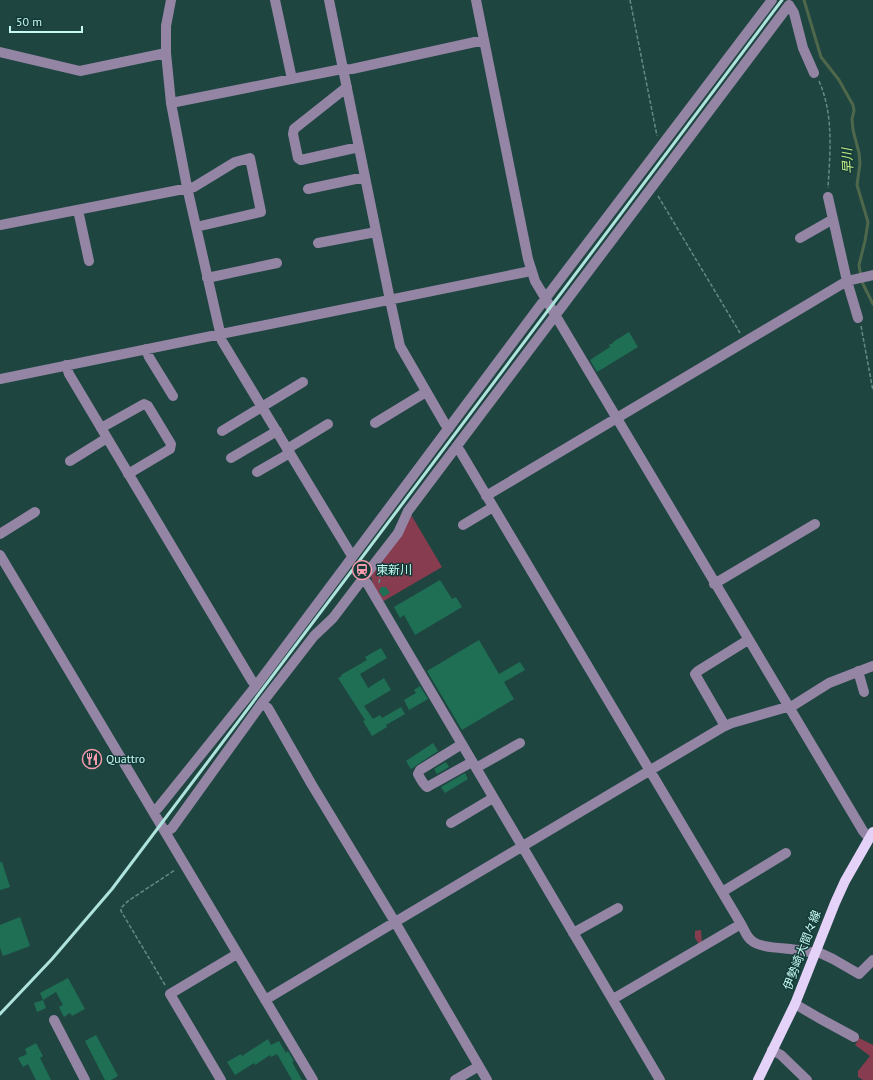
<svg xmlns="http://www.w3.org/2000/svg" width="873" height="1080" viewBox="0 0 873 1080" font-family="'PT Sans','Noto Sans JP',sans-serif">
  <rect width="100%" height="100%" fill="#1f4541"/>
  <path fill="#873c4f" d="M410,513L442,567L382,602L373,585L371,575Z
    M701,930L702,943L699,944L695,938V931Z
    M859,1038L873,1045V1080H863L858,1077V1071L870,1056L855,1045Z"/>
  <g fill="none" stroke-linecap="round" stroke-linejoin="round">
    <path stroke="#4f684b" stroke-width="3" d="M804,0L821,57L839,80L853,105L854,111L852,119L853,130L859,153L860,163L857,185L868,222L865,241L859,265L860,271L863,284L873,304"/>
  </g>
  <path fill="#1e6f54" d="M629,332L638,347L597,372L590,360L610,347L609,345L613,343V342Z
    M361,563L365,566L357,575L354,572Z
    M440,580L452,599L456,597L462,607L415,635L404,615L400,618L394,607Z
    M381,587H386L390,593L383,597L379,591Z
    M479,640L499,674L520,662L525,670L504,682L514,699L462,730L427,671Z
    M381,648L387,658L360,674L368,688L384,678L391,690L364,706L373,719L380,715L382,718L401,707L405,714L386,725L387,727L372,736L363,721L365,720L338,678L342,676L341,675L367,660L365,657Z
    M420,686L428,699L409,710L404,700L416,693L414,690Z
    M433,743L438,751L411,769L406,761Z
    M95,751L100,760L89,766L84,757Z
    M446,762L449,767L437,774L434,769Z
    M465,773L468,779L445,793L441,787Z
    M0,862H2L10,887L0,890Z
    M20,917L30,946L3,956L0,948V925Z
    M68,978L85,1009L72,1016L70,1013L64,1017L59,1007L63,1005L56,992L43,1000L40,993Z
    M43,1000L46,1008L37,1012L34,1003Z
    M96,1035L118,1076L111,1080H105L85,1041Z
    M268,1039L271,1045L279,1041L286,1053L288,1051L294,1061L292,1062L302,1080H292L277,1054L271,1057L270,1055L255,1065L254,1063L235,1075L227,1062L241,1054L242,1056Z
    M36,1043L43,1056L40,1058L51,1080H36L28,1064L23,1067L18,1058L27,1054L25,1049Z"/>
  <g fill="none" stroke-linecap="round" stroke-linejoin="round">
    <path stroke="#608c87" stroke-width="1.5" stroke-dasharray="4 2" stroke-linecap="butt" d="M630,0L657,136
      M819,81C834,115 830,153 828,188
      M658,196L740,333
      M861,326L873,391
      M379,583L381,571
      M165,985L121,911V908L128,901L175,870"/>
    <path stroke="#9485a5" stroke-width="10" d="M171,0L166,26V53L171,103L187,187L222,341L352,556
      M275,0L292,79
      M329,0L390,300L400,346L445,424L449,428
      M476,0L528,259L535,281L863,831L869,838
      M0,52L80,71L166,53
      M347,87L294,129L293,134L298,158L301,160L359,147
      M171,103L337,70L352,69L484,40
      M308,189L365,177
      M828,197L847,281L858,318
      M78,210L89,261
      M0,225L194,187L235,162L250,158L261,212L196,227
      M800,238L828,222L833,221
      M318,243L376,232
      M207,278L277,263
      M146,349L149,357L173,396
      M66,365L69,374L252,681L256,686
      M0,379L531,271
      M375,423L426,392
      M101,428L144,404L148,406L171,444L170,449L128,474
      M222,431L303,382
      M456,447L460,451L741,924L613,999
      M287,449L328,424
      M231,458L277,431
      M70,461L107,438
      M257,472L290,453
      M486,496L847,281L873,275
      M463,525L493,507
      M0,534L35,512
      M0,555L313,1080
      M362,579L367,583L660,1080
      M714,584L815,524
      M858,671L864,692
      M262,703L268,708L312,785L395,922L487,1080
      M725,726L695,674L698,671L748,640
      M462,744L420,770L418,774C420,778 423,784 427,787L429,786L472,762
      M476,768L520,743
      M154,812L158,808L256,686L551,291L772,0
      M451,823L493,798
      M166,832L172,828L262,703L314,636L333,618L374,564L398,533L408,511L789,5L794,13L803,48L814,73
      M722,892L786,853
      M741,924C744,929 746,936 751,940C762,951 798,946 815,954
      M573,933L618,908
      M816,951L833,959L859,974L873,960
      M265,1000L395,922L723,727L732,723L794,705L829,683L873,666
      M795,1004L819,1018L854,1037
      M54,1020L85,1080
      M772,1050L781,1055L807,1080
      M221,1080L170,994L237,954
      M455,1080L479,1066"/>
    <path stroke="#e5d2f9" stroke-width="10" d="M758,1080L795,1004L835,903L845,881L873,832"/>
    <path stroke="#afe3dd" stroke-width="3" d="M0,1014L52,959L112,889L782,0"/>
  </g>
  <defs>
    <symbol id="station-ring" viewBox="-11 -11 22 22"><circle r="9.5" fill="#143a37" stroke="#f39aac" stroke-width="1.5"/><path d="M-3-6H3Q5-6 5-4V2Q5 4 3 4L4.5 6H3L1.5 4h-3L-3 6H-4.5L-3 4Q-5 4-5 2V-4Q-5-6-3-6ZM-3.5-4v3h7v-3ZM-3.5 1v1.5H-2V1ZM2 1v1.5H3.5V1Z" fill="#f39aac"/></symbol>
    <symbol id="restaurant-ring" viewBox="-11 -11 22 22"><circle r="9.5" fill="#143a37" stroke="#f39aac" stroke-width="1.5"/><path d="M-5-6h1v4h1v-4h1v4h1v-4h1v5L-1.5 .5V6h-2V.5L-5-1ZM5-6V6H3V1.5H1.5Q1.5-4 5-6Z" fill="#f39aac"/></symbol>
  </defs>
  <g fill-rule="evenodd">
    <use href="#station-ring" x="351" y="559" width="22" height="22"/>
    <use href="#restaurant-ring" x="81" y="748" width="22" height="22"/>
  </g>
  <g text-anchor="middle" stroke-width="3" stroke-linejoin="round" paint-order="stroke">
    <g font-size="12" fill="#c4faf3" stroke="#143a37" text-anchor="start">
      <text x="376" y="574">東新川</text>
      <text x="106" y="763">Quattro</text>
    </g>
    <g font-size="12" fill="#c4faf3" stroke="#143a37">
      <text transform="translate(802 950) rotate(-69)" y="4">伊勢崎大間々線</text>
    </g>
    <g font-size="13" font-style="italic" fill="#c5ee87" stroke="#143a37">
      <text transform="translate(847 161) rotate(-93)" y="5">早川</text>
    </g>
  </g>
  <path d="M10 26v6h72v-6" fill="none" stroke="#c4faf3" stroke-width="2"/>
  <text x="16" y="26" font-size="12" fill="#c4faf3" stroke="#143a37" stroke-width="3" paint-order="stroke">50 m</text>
</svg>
